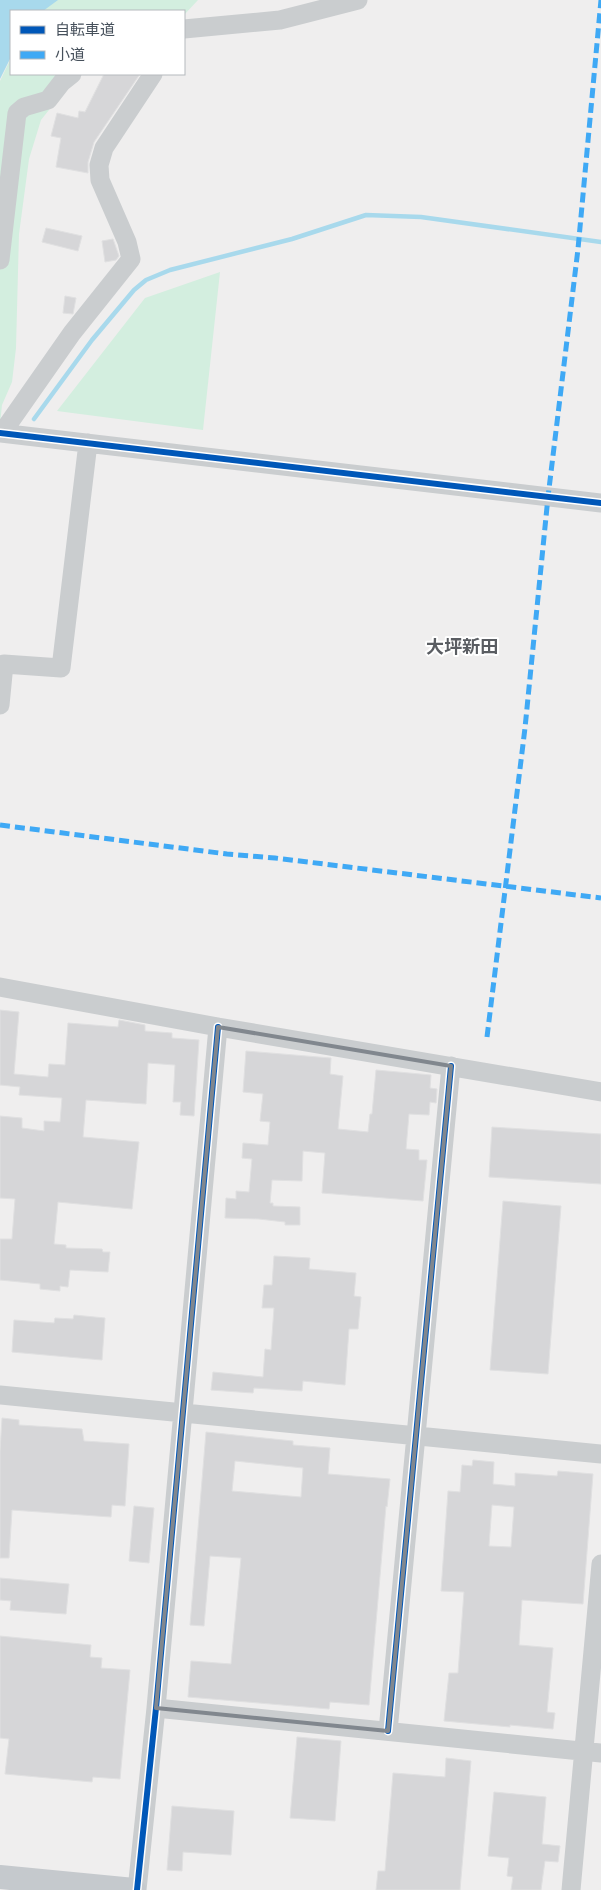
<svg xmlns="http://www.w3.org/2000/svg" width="601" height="1890" viewBox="0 0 601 1890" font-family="Overpass,'Noto Sans JP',sans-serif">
  <rect width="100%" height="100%" fill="#efeeee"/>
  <path fill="#d3eedf" d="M54,0H198L184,15V11H41Z
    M11,58V74H72L60,96L41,120L29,159L19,234L16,348L12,382L2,405L0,424V81Z
    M220,272L203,430L57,411L145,298Z"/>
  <path fill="#a8d9ec" d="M0,0H58L43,11H11V57L0,79Z"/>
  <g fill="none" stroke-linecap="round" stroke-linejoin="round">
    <path stroke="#a8d9ec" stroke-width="4.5" d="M34,419L92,340L134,290L146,280L170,270L292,239L366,215L421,217L601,242"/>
  </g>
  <path fill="#d6d6d8" stroke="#e0e0e1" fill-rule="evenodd" d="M104,74H140L94,142L88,162V173L56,167L61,138L51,136L57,113L78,118L79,111L85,112Z
    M46,228L82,236L78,251L42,242Z
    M113,239L119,256L116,260L105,262L102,241Z
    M65,296L76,298L73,314L63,313Z
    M0,1010L19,1012L14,1074L48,1077L49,1064L65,1065L68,1023L118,1027L119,1020L145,1025V1031L172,1033V1038L199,1040L194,1116L180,1115L181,1102H173L175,1065L148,1063L146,1104L86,1100L83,1137L139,1142L132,1209L58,1202L54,1244L66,1245V1248L102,1249L103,1252H110L108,1272L70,1270L68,1287L60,1286V1291L40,1289V1284L0,1280V1239H12L15,1199L0,1198V1116L22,1118V1128L44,1131V1121L60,1122L62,1098L19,1095L20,1087L0,1085Z
    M246,1051L331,1058L330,1074L343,1076L338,1129L368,1132L370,1114H372L376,1070L431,1075L430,1088L437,1089L436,1103L430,1102L429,1115L409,1114L406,1149L419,1150V1160H427L423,1201L322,1193L325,1153L303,1151L302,1181L272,1180L270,1203H273V1206L300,1207V1225H285V1222L259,1219L225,1218L226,1198L236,1199V1191L249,1192L252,1159L242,1158L243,1143L268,1145L270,1122L260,1121L263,1094L243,1092Z
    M492,1127L601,1134V1184L489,1177Z
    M503,1201L561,1206L548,1374L490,1370Z
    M274,1256L310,1258L309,1269L356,1273L354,1296L361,1297L358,1329H349L345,1385L303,1381L302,1391L254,1388L253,1393L211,1390L213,1372L263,1377L265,1349L271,1350L274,1308H262L264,1285H272Z
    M74,1315L105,1318L102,1360L12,1352L14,1320L54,1323L55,1318L73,1319Z
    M2,1418L19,1420V1425L82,1429L84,1441L129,1444L125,1506L112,1505L111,1517L12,1510L9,1558H0V1451Z
    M206,1432L293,1441V1445L330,1448L328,1474L390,1479L387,1507L386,1506L369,1705L330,1702L329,1709L188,1697L191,1661L231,1664L241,1558L210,1556L204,1626L190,1625ZM235,1461L303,1468L301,1497L232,1491Z
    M473,1460L494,1462L493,1484L515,1486V1473L557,1476L558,1471L593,1474L583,1604L522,1600L519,1645L553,1648L547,1712L555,1713L553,1729L510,1725V1727L444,1721L449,1673H458L464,1592L441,1591L448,1491L460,1492L462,1465L472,1466ZM492,1505L514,1507L511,1547L489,1546Z
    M134,1506L154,1508L149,1563L129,1561Z
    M0,1578L69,1584L66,1614L10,1610L11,1601L0,1600Z
    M0,1636L91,1645L90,1657L102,1658L101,1668L130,1670L120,1779L93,1777L92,1782L5,1774L9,1739L0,1738Z
    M297,1737L341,1741L335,1821L290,1818Z
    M446,1758L471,1761L460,1890H376L378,1871H385L393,1773L445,1777Z
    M494,1792L546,1797L542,1844L560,1846L558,1862L545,1861L541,1890H511L513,1877L507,1876L509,1858L488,1856Z
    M172,1806L234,1811L231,1855L183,1852L182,1871L167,1870Z"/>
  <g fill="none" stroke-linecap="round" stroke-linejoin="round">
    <path stroke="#cacdcf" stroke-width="19" d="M184,29L280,20L358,0
      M0,260L17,113L24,107L48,100L62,82L72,74
      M0,433L601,503
      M2,433L72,333L131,259L127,242L100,180L99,165L104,148L153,74
      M0,705L4,664L61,668L88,443
      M0,987L218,1027L601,1092
      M0,1395L601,1454
      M156,1708L601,1753
      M388,1731L451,1066
      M137,1890L156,1708L218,1027
      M571,1890L601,1564"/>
    <path stroke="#c5c9cd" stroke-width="24" d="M0,1877L134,1890"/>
    <path stroke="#3fa9f5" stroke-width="5" stroke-dasharray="10 5" stroke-linecap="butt" d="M0,825L227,854L275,858L601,898
      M487,1037L525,728L548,497L578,249L601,0"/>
    <defs>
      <path id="cycleway" d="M0,433L601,503
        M388,1731L451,1066
        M137,1890L156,1708L218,1027"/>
    </defs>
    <use href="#cycleway" stroke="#fff" stroke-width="9"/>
    <use href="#cycleway" stroke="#0057b8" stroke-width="6"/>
  </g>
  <path fill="none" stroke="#81878e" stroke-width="4" stroke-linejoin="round" d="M218,1027L451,1066L388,1731L156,1708Z"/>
  <g text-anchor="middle" stroke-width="4" stroke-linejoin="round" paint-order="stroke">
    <g font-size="18" font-weight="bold" fill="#5a5d62" stroke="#fff">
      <text x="462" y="653">大坪新田</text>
    </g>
  </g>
  <rect x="10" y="10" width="175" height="65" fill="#ffffff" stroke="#b5b9bd"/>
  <rect x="20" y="26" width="25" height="8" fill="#0057b8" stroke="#b5b9bd"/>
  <text x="55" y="35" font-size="15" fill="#46505b">自転車道</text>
  <rect x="20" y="51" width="25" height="8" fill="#3fa9f5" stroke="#b5b9bd"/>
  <text x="55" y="60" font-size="15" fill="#46505b">小道</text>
</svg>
